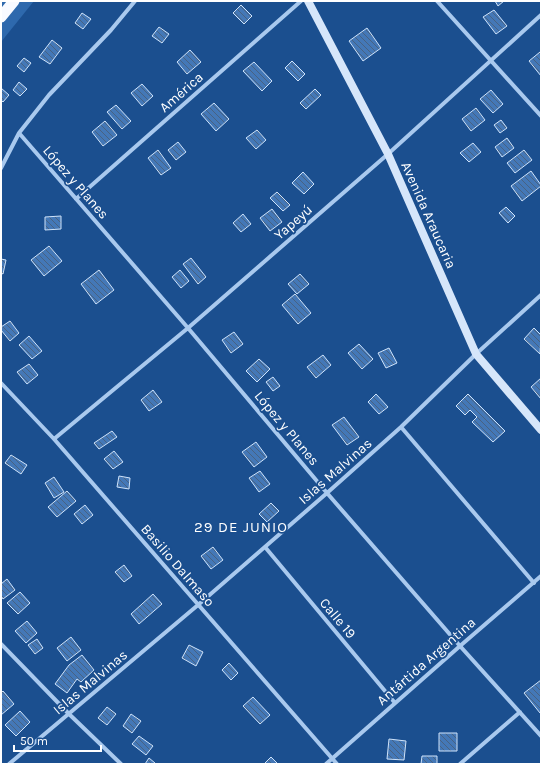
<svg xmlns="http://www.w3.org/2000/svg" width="542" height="765" viewBox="0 0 542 765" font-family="Karla,sans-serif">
  <defs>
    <pattern id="building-back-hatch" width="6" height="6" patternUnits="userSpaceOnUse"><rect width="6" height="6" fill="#4478b7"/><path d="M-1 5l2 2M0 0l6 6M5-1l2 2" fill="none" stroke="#486282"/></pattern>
  </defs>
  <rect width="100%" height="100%" fill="#1b4f8f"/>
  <path fill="#2e69ad" d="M1,1H34L1,42Z"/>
  <path fill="url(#building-back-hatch)" stroke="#cfe3fa" d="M495,1H504L498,6Z
    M241,5L252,16L244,24L233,13Z
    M494,10L507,26L496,34L483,17Z
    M82,13L91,19L83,29L75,23Z
    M159,27L169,34L162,43L152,36Z
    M367,28L381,48L363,61L349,41Z
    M52,40L62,48L50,64L39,57Z
    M190,50L201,62L187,74L177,62Z
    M540,52L541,54V76L529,61Z
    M24,58L31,63L24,72L17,66Z
    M292,61L305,74L298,81L285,68Z
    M254,62L272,81L262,91L243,71Z
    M19,82L27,89L20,96L13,90Z
    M142,84L153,96L142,106L131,93Z
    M1,88L9,95L3,102L1,100Z
    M315,89L321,95L306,109L300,103Z
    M491,90L503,104L493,113L480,99Z
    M214,103L229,119L216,131L201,114Z
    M116,105L131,121L122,129L107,112Z
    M476,108L485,120L471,131L462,119Z
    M501,120L507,128L500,133L494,125Z
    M105,121L117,135L103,146L92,132Z
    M257,130L266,140L256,149L246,138Z
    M507,138L514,148L502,157L495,147Z
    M178,142L186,152L176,160L168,150Z
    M473,143L481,152L469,162L460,153Z
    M158,150L171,168L161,175L148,158Z
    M524,150L532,160L515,173L507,163Z
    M531,171L541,185V186L522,201L511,186Z
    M303,172L314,184L304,194L292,183Z
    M277,192L290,205L283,211L270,198Z
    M506,207L515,216L508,223L499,213Z
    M272,209L282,222L270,231L260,218Z
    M243,214L251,224L241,232L233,223Z
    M61,216V229L45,230V217Z
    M49,246L62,261L44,276L31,260Z
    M191,258L206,277L198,284L183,264Z
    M1,259L6,260L3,274L1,273Z
    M99,270L114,290L96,304L81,284Z
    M180,270L189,281L181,288L172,277Z
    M300,274L309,284L297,294L288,284Z
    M295,294L311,313L298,324L282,305Z
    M10,321L19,333L10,341L1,330V327Z
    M534,328L541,335L540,354L524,339Z
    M234,332L243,344L231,353L222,340Z
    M29,336L42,351L32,359L19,345Z
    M359,344L373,359L362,369L348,353Z
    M389,348L397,363L386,368L378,353Z
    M323,355L331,365L316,378L307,367Z
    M259,359L270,369L257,382L246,371Z
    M29,364L38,375L27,384L17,372Z
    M273,377L280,386L273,391L266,382Z
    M541,378V399L531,387Z
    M153,390L162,402L149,411L141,400Z
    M376,394L388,407L379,414L368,402Z
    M468,394L505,431L493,442L472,422L477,417L470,410L465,415L456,406Z
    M344,417L359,437L347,445L332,425Z
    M112,431L117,437L99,449L94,443Z
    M256,442L267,457L254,467L242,452Z
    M114,451L123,462L113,469L104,459Z
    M11,455L27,465L21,474L5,463Z
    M260,471L270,484L259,492L249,478Z
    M119,476L130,478L129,489L117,487Z
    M54,477L64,492L54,498L45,483Z
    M67,491L76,501L57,517L48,507Z
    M271,503L279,511L267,522L259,514Z
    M85,505L93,515L82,524L74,514Z
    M213,547L223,560L211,569L201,556Z
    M124,565L132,576L124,582L115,572Z
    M7,579L15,590L3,599L1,596V584Z
    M20,592L30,603L18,614L7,603Z
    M153,594L162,604L139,624L131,614Z
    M27,621L37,633L26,643L15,631Z
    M71,637L81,650L67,661L57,648Z
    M37,639L43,648L35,654L28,645Z
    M189,645L203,652L196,666L182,658Z
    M82,655L94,670L81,682L77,679L67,693L55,684L69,665Z
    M229,663L238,673L231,680L222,670Z
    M541,680V713H540L524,693Z
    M3,691L14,704L1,715V693Z
    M253,697L270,715L260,724L243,706Z
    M107,707L116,714L107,725L98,718Z
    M20,711L30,722L16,736L5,725Z
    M131,714L141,721L132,733L123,726Z
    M439,733H457V751H439Z
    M139,736L153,746L146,755L132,744Z
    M389,739L406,741L404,760L387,759Z
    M422,756H437V764H421Z
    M271,757L278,764H264Z
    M149,758L155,763L154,764H145Z"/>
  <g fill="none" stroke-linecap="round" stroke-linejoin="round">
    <path stroke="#a9c9ee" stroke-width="4" d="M437,1L541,116
      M19,133L188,328L327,493L460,646L541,736
      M1,168L19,133L49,95L111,30L135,1
      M76,199L301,1
      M1,383L54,439L337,764
      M401,427L534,583
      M54,439L188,328L388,154L541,15
      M265,547L395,703
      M1,644L69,714L121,764
      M9,764L198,605L327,493L401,427L476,354L541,295
      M326,764L460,646L541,576
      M460,764L520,712"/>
    <path stroke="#d6e6fa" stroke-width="8" d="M308,1L388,154L476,354L541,430"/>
    <path stroke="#f8faff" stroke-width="11" d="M1,17L14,1"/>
  </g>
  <g text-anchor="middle" stroke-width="3.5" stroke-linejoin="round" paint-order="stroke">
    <g font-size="14" fill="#fff" stroke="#1b4f8f">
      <text transform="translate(181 92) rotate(-41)" y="5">América</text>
      <text transform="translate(76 182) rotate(49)" y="5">López y Planes</text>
      <text transform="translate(429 215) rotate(66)" y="5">Avenida Araucaria</text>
      <text transform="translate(293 222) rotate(-41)" y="5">Yapeyú</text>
      <text transform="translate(287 428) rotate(50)" y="5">López y Planes</text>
      <text transform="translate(335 471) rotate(-41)" y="5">Islas Malvinas</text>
      <text transform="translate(178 565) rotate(49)" y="5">Basilio Dalmaso</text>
      <text transform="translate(338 618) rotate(50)" y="5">Calle 19</text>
      <text transform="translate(426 661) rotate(-41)" y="5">Antártida Argentina</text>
      <text transform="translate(90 682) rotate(-40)" y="5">Islas Malvinas</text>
    </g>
    <g font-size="15" letter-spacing="1" fill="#fff" stroke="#1b4f8f">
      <text x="241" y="532">29 DE JUNIO</text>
    </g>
  </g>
  <rect width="542" height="765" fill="none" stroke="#ffffff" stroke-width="4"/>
  <path d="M14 745v6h87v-6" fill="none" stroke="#ffffff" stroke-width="2"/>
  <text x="20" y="745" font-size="12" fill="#ffffff" stroke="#1b4f8f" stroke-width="3" paint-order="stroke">50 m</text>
</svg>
